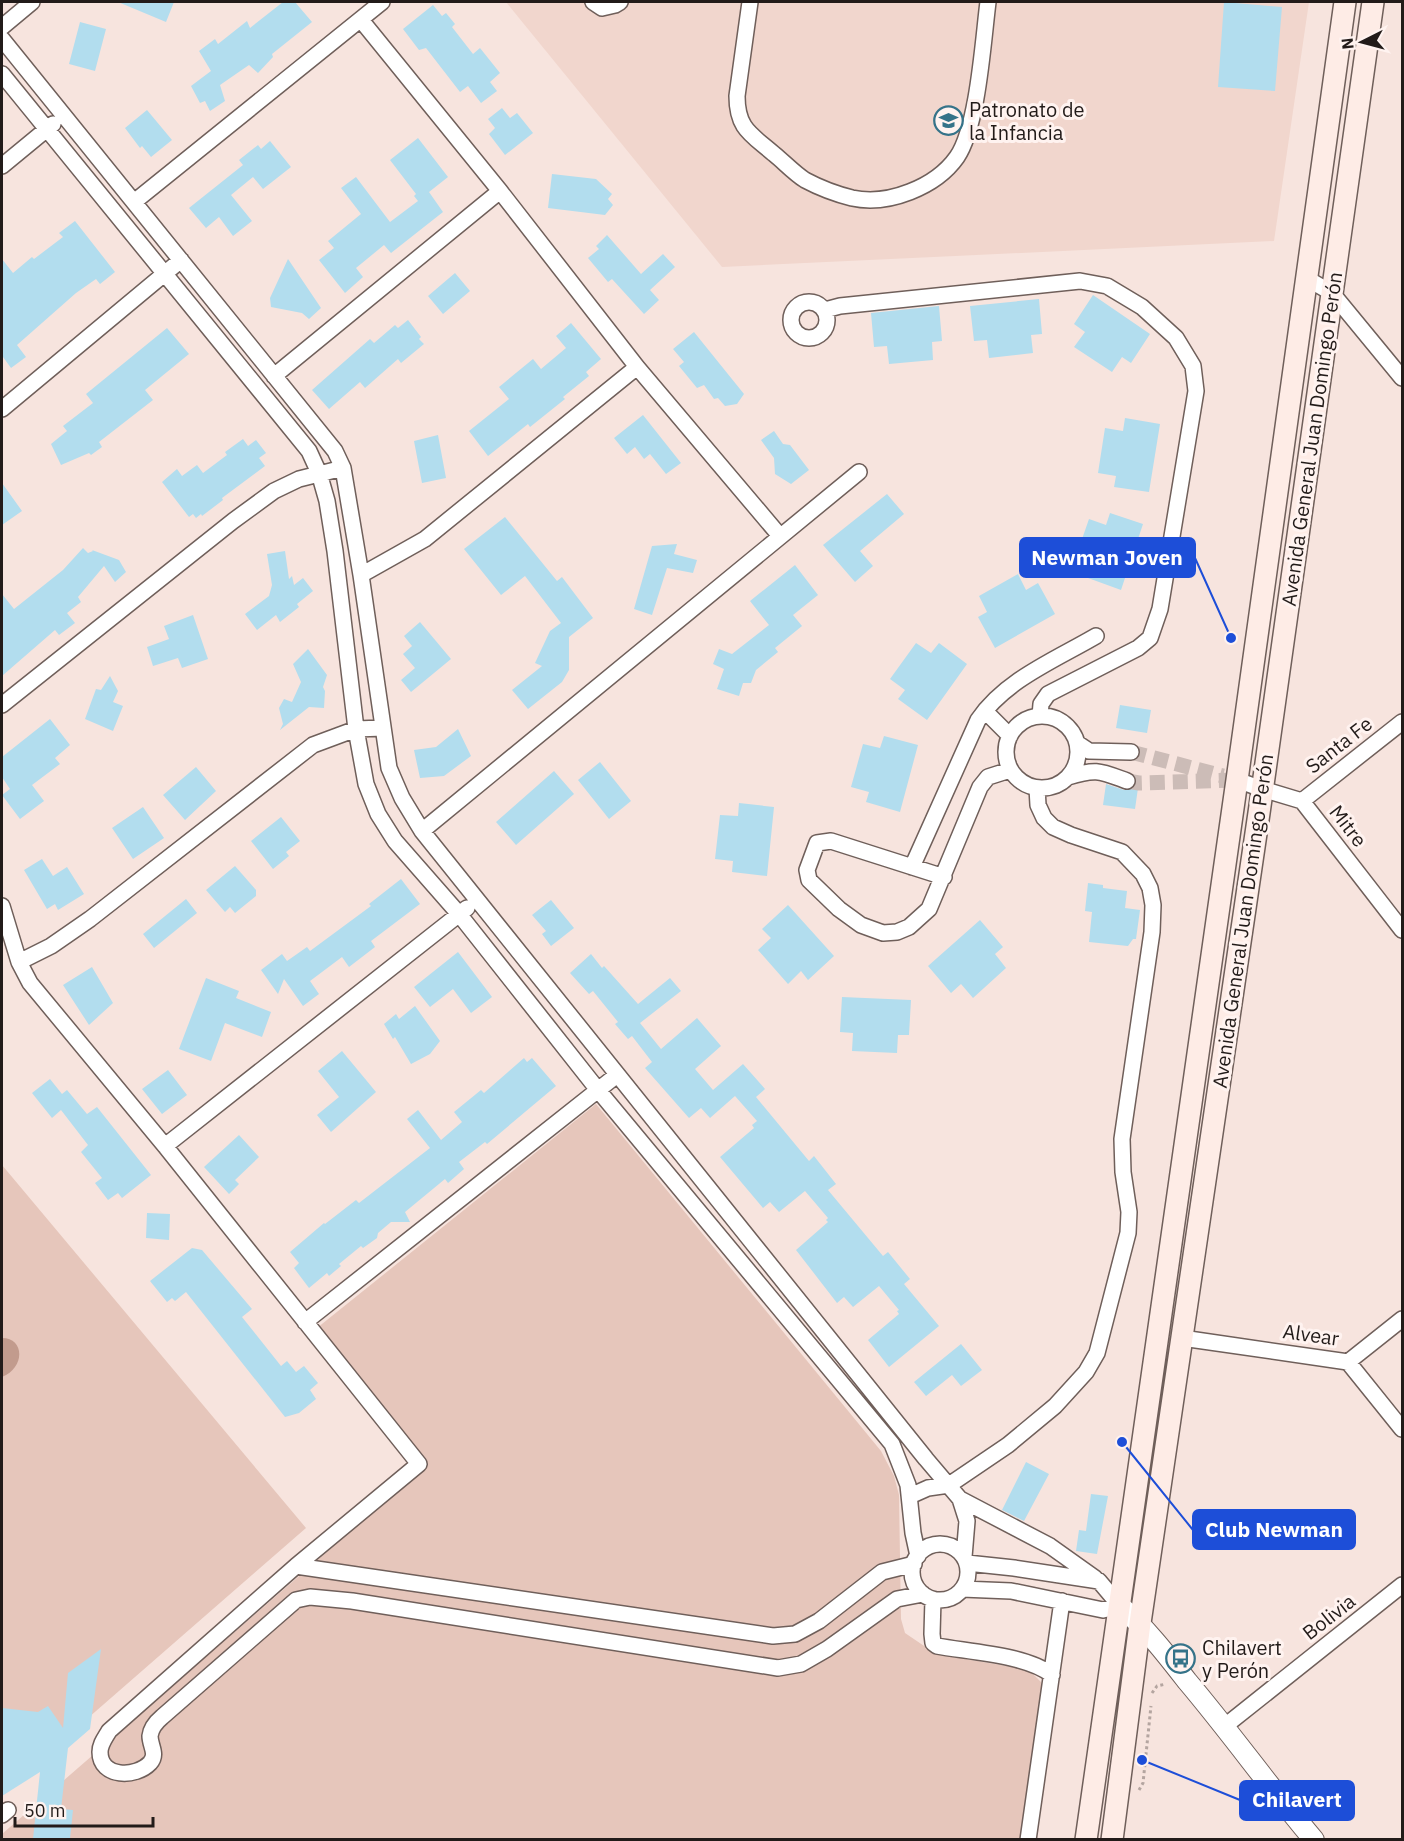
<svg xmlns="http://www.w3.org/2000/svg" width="1404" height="1841" viewBox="0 0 1404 1841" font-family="'IBM Plex Sans',sans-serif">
  <rect width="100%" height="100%" fill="#f7e4de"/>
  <path fill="#f1d6cd" d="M506,2H1309L1274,241L722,267Z"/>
  <path fill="#e6c6bb" d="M596,1104L881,1451L894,1476L899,1495L901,1619L905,1633L936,1654L1029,1670L1041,1682L1043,1691L1021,1839L2,1840V1834L428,1464L317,1328Z
    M2,1165L306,1528L2,1793Z"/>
  <path fill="#c29b8d" d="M2,1338C25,1338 25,1368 2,1377Z"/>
  <path fill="#b2ddee" d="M118,2H174L166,22Z
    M283,2H295L312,22L272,54L273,57L258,73L249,65L220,85L225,101L210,111L205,101L200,103L191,86L211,71L199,51L215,39L218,44L247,21L250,28Z
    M1224,2L1282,7L1275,91L1218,87Z
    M433,5L442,16L446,13L455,24L452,27L473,54L480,48L500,73L490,82L497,91L481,103L468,86L460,92L426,48L419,50L403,29Z
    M80,22L106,29L95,71L69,64Z
    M502,108L510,118L517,113L533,133L505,155L489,134L495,128L488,119Z
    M147,110L172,140L151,157L142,146L140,148L125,128Z
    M418,138L448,177L429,192L443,212L391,253L384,245L356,268L363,277L345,293L319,260L334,248L328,241L361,214L341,188L356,177L390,222L418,201L414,196L416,194L390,160Z
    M270,141L291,167L263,189L253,177L231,195L252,221L233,236L219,217L206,228L189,208L243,165L239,160L258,145L261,149Z
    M552,174L596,179L612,194L608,199L613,205L605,215L548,208Z
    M75,221L115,272L100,284L96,279L76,293L17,345L26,357L11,368L3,357L2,359V259L13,273L32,257L34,259L63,237L59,233Z
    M607,235L641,274L663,254L675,267L650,290L659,300L644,314L612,279L608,282L588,258L599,249L596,246Z
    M288,259L321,308L309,319L302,313L271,307L270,298Z
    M455,273L470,291L443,314L428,296Z
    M1093,295L1150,334L1131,363L1122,357L1112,372L1074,347L1085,332L1074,324Z
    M1039,299L1042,334L1031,335L1033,353L989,358L987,340L974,341L970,306Z
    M939,306L942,341L932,342L933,360L889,364L887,346L874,347L871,313Z
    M408,320L421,337L419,339L424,344L401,363L398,359L365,388L360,382L329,409L312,390L370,339L374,343L395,325L398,328Z
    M571,323L601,359L586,372L589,376L563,397L565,399L530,427L528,424L488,456L469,431L509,399L499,387L533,359L541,369L566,348L556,336Z
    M167,328L189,354L145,390L153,400L99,442L102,447L91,455L89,453L61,465L51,444L67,431L63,426L93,403L86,394Z
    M694,332L744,394L737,404L725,406L718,398L714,399L704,385L697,388L679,366L684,362L673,349Z
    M643,415L681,463L666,474L650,454L644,459L635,447L627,454L614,438Z
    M1125,418L1160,424L1149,492L1114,487L1116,476L1098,473L1105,428L1123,431Z
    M774,431L783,444L790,445L809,470L791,484L775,474L774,458L761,440Z
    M438,435L446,478L422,483L414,441Z
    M243,439L248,446L256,440L266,453L259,458L265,466L222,498L223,500L202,516L201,514L196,518L193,514L189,517L162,482L177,469L182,476L197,465L203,473L227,455L225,452Z
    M2,483L22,511L2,525Z
    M887,494L904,514L860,551L873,566L855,582L823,545Z
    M1110,513L1143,524L1121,590L1088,578L1091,568L1074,562L1089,519L1106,525Z
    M505,517L557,581L562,577L593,618L569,637V670L562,682L528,709L512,690L542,666L535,663L550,631L561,623L525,576L501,595L464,549Z
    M677,544L674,554L697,560L693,573L667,568L652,615L634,609L652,546Z
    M83,548L88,553L93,551L92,550L119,560L126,572L115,582L104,566L78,597L81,602L67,613L75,623L59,635L55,630L2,676V594L14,609L63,570Z
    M285,551L289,579L292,576L294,585L303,578L313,591L297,604L299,607L280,622L276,615L257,630L245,614L269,596L272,585L267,554Z
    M795,565L818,595L793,615L802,626L775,648L778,652L756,670L751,683H743L739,696L717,689L724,669L713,664L719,649L732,654L769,625L750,601Z
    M1018,574L1026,590L1038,583L1055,614L995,648L978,617L987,612L979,596Z
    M193,615L208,659L182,668L178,658L153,666L147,647L169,639L164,626Z
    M420,622L451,659L411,692L401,680L415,668L403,654L412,646L404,636Z
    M916,643L931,653L939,643L967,664L927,720L898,699L905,690L890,679Z
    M308,649L327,675L323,687L325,691L324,708L309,707L280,730L283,724L279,708L284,699L292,702L301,682L293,664Z
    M110,676L118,691L113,702L123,706L113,731L85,719L96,689L101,690Z
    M1120,705L1151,710L1147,733L1116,728Z
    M50,719L70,745L55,758L60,764L32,785L44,801L20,819L2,795L10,789L2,777V757Z
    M458,729L471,756L444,776L420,778L414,750L436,747Z
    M884,736L918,745L900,812L866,802L869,792L851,787L863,744L880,748Z
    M600,762L631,801L609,819L578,780Z
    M196,767L216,791L185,820L163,795Z
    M554,771L574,794L516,845L496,822Z
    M1106,784L1124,790L1138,788L1135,809L1103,805Z
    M739,803L774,807L767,876L732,872L733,861L715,859L720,815L738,816Z
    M143,807L164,838L133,859L112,828Z
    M281,817L300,841L286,852L289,856L273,869L251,841Z
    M42,859L53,876L67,867L84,894L58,910L55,904L47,909L24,870Z
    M235,866L256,890V896L235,913L230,907L225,912L206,890Z
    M401,879L420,904L371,941L375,947L349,967L342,957L310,981L319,994L303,1006L284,979L278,994L261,970L282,954L287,961L307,947L310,951L371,906L369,904Z
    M1088,883L1103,885V888L1127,891L1125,908L1140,910L1136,939H1133L1128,946L1089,942L1092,912L1085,911Z
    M186,899L197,913L154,948L143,934Z
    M551,900L574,928L551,946L542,934L546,931L532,915Z
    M788,905L834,956L808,980L801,971L788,984L758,950L771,938L762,929Z
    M980,920L1003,947L995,954L1006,968L973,998L961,984L951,993L928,966Z
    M458,952L492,997L471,1013L453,989L430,1007L414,987Z
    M591,954L602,968L604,966L638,1004L670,978L681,991L640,1023L661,1049L697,1018L721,1046L695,1069L713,1090L743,1064L765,1089L756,1097L809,1161L814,1156L836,1184L828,1190L883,1256L888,1252L910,1279L904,1284L939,1326L889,1367L868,1340L899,1314L897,1311L899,1310L879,1286L853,1307L844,1297L837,1303L796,1250L828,1222L826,1220L828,1218L805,1191L779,1212L770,1202L763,1208L720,1157L754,1128L752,1125L757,1121L735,1096L710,1118L701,1108L689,1118L645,1068L652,1062L632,1036L628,1039L615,1024L618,1022L593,991L589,994L570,973Z
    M92,967L113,1003L89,1025L63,985Z
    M206,978L239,991L236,998L271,1012L262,1037L225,1023L211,1061L179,1049Z
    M842,997L911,1000L909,1035H898L897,1053L852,1051L853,1033L840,1032Z
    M415,1006L440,1041L430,1054L411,1064L395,1037L393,1039L384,1024L396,1014L399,1019Z
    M342,1051L376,1092L331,1132L317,1115L339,1097L318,1071Z
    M524,1058L527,1062L532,1058L556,1086L487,1144L485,1142L459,1162L464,1169L448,1183L445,1179L405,1212L410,1222H391L378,1233L377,1238L363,1248L361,1246L339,1264L341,1266L329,1276L327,1273L309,1288L294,1268L299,1263L290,1252L324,1223L325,1224L356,1200L359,1203L430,1148L407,1119L418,1110L441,1140L462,1122L454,1112L481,1090L484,1093Z
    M168,1070L187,1095L162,1114L142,1089Z
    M50,1079L62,1094L67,1090L87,1114L97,1107L151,1175L122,1198L118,1193L108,1200L95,1183L102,1178L81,1152L88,1145L61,1110L52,1118L32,1093Z
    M239,1135L259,1157L235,1180L239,1184L229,1194L204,1167Z
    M147,1213L170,1214L169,1240L146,1238Z
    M192,1248L202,1250L252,1309L242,1317L281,1366L287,1361L296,1372L304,1366L318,1383L310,1390L316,1399L299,1413L285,1417L186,1292L175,1301L172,1298L167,1302L150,1281Z
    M961,1344L982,1370L961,1386L952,1375L926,1396L914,1382Z
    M1026,1462L1049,1474L1024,1521L1002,1510Z
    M1091,1494L1108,1496L1097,1554L1076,1551L1079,1530L1086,1531Z
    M101,1649L90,1729L68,1748L61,1809L73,1810L70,1839H33L40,1772L2,1796V1708L38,1712L48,1706L63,1728L68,1673Z"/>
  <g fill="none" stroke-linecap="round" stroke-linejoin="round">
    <path stroke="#ccbcb7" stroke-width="15" stroke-dasharray="15 8" stroke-linecap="butt" d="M1131,752L1223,776
      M1127,781L1139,783L1237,780"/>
    <defs>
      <path id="minor" d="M593,2L602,8L615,5L620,2
        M750,2L737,96C737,129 751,134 774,154C784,162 794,173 805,180C820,188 836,194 852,198C888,206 936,187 957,157C978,126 983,41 988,2
        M361,20L500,191L637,367L780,536
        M2,27L32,2
        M2,39L335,451L343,468L361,575L389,768L402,798L422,831L926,1459L960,1499L967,1521L964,1557
        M2,74L309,451L319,473L327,501L335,551L356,729L366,784L378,814L395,841L459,914L598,1090L892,1444L908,1485L913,1533L918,1556
        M2,166L53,124
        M134,202L382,2
        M1306,278L1332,293L1402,378
        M791 320a18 18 0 1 1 36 0a18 18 0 1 1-36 0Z
        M825,310L840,306L1080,281L1107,286L1142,307L1176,338L1193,366L1196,391L1160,609L1150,638L1138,648L1048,694L1041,704L1040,716
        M274,376L500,191
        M2,409L181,260
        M361,575L425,539L637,367
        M2,705L233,521L274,491L299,479L343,468
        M985,711L1010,736
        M1006 752a36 36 0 1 1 72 0a36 36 0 1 1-72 0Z
        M1077,743L1089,751L1131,752
        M1068,777C1097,768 1100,771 1127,781
        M1237,780L1262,789L1302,801L1402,930
        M1302,801L1402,722
        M422,831L859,472
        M912,867L978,720C1005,680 1055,660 1096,636
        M944,877L831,841L817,843L807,870L809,880L839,909L861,925L883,933L897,932L909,927L929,909L980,787L988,777L1010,770
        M2,906L19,962L30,983L165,1146L419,1464L296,1566
        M19,962L51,946L90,919L313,745L356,729L383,728
        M165,1146L467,908
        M305,1322L617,1075
        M1182,1338L1348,1362L1402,1429
        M1348,1362L1402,1319
        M910,1496L928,1488L949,1485L1008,1445L1055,1406L1086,1372L1097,1353L1128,1233L1129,1212L1123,1172L1122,1139L1152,932L1153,905L1150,888L1143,874L1122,852L1071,835L1053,827L1044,818L1038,805L1037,788
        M960,1499L1050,1546L1095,1578
        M912 1572a28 28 0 1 1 56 0a28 28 0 1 1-56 0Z
        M914,1564L882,1572L819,1621L795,1634L773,1636L296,1566L109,1731C105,1738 100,1744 100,1752C100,1778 136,1778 150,1763C158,1754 150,1746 150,1736C151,1728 156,1722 162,1717L296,1600L310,1597L352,1601L778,1668L801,1664L827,1649L897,1599L923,1594
        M962,1589L1011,1591L1103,1610L1120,1606L1099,1581L1014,1568L967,1563
        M933,1599L932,1634L933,1643L937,1646C970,1652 1027,1655 1052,1675
        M1225,1726L1402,1585
        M2,1815L8,1810
        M1028,1840L1062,1601"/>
      <path id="tertiary" d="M1120,1606C1146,1628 1166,1654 1187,1681C1231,1733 1270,1788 1314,1840"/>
      <path id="secondary" d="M1086,1840L1237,780L1345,2
        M1112,1840L1140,1623L1259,813L1373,2"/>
    </defs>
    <use href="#minor" stroke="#6f5f5a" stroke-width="18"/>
    <use href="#tertiary" stroke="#6f5f5a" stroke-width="22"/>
    <use href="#secondary" stroke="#6f5f5a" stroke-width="24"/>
    <path stroke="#b4a5a0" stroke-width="3" stroke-dasharray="3 3" stroke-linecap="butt" d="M1152,1693L1157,1686L1166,1684
      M1139,1790L1143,1783L1151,1706"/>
    <use href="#minor" stroke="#fff" stroke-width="15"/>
    <use href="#tertiary" stroke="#fff" stroke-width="20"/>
    <use href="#secondary" stroke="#feece6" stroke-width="21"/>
  </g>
  <defs>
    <symbol id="school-ring" viewBox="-11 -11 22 22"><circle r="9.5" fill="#fff3f0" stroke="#357389" stroke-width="1.5"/><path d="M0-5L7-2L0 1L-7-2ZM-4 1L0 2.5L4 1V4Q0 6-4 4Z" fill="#357389"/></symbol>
    <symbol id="bus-ring" viewBox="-11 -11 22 22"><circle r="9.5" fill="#fff3f0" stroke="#357389" stroke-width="1.5"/><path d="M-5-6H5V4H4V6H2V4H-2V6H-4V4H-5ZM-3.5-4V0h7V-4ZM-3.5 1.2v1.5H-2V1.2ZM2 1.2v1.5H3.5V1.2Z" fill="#357389"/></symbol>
  </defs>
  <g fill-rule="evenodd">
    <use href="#school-ring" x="932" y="104" width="33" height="33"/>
    <use href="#bus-ring" x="1164" y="1642" width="33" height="33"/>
  </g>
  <g text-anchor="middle" stroke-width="6" stroke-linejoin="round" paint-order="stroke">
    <g font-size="20" fill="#221b19" stroke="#fff3f0" text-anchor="start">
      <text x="969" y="117">Patronato de<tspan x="969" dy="23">la Infancia</tspan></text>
      <text x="1202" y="1655">Chilavert<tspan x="1202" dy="23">y Perón</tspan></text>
    </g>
    <g font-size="20" fill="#221b19" stroke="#fff3f0">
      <text transform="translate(1312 439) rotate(-82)" y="7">Avenida General Juan Domingo Perón</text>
      <text transform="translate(1339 745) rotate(-38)" y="7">Santa Fe</text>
      <text transform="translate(1348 826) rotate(52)" y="7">Mitre</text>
      <text transform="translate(1243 921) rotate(-82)" y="7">Avenida General Juan Domingo Perón</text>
      <text transform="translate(1311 1335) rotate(8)" y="7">Alvear</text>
      <text transform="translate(1329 1617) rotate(-38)" y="7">Bolivia</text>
    </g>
  </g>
  <path fill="none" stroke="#1d4ed8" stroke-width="2" d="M1231 638L1195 558M1122 1442L1193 1530M1142 1760L1240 1800"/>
  <g fill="#1d4ed8" stroke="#fff3f0" stroke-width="2">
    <circle cx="1231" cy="638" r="6"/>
    <circle cx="1122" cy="1442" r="6"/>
    <circle cx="1142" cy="1760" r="6"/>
  </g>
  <g fill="#1d4ed8" stroke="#1d4ed8" stroke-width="2">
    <rect x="1020" y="538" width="175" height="39" rx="6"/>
    <rect x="1193" y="1510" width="162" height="39" rx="6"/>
    <rect x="1240" y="1781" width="114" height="39" rx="6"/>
  </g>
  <g font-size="21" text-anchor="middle" font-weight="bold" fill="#fff">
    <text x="1107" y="565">Newman Joven</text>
    <text x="1274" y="1537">Club Newman</text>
    <text x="1297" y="1807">Chilavert</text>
  </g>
  <rect width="1404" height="1841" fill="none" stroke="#221b19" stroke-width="6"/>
  <g transform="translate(1362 42) rotate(264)" stroke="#fff3f0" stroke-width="4.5" paint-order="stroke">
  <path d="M0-4.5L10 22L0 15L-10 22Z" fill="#221b19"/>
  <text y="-9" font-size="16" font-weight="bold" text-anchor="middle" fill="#221b19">N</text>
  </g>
  <path d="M15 1817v9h138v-9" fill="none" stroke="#221b19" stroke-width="3"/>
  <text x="24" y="1817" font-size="18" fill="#221b19" stroke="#fff3f0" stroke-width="4.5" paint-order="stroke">50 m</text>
</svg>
